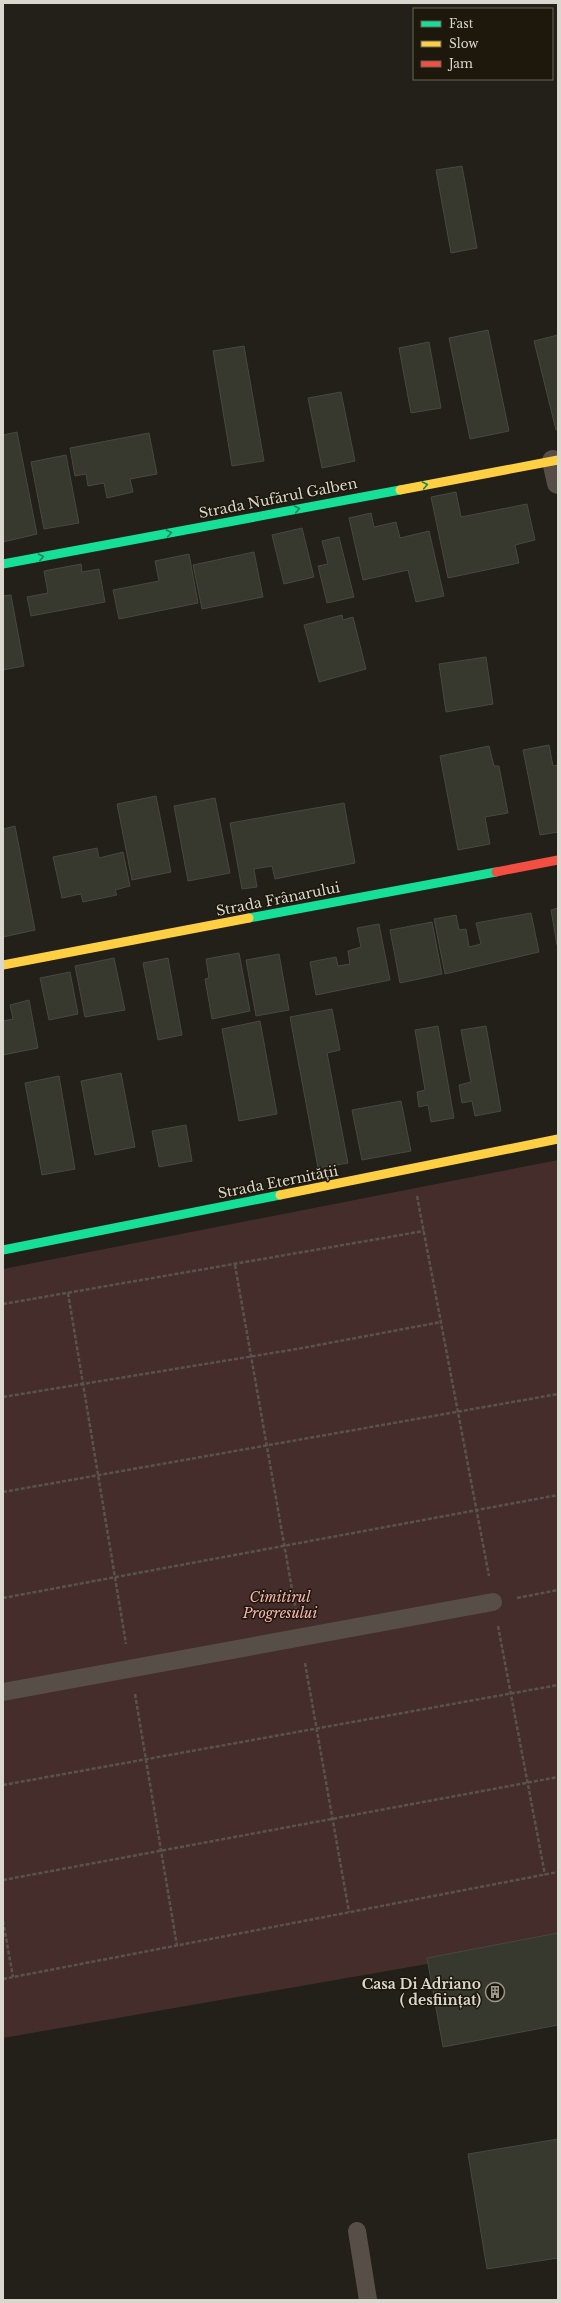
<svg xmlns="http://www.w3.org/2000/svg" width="561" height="2303" viewBox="0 0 561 2303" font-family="'Libre Baskerville',serif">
  <rect width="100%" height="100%" fill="#222018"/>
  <path fill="#452d2b" d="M558,1160V1941L3,2038V1269Z"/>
  <path fill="#37392f" stroke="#474841" d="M462,166L477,248L451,253L436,170Z
    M488,330L509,431L470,439L449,338Z
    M558,335V429L556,430L534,341Z
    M429,342L441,408L411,413L399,348Z
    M244,346L264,461L232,466L213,351Z
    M341,392L355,461L322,468L308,398Z
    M17,432L37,534L3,542V435Z
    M149,433L157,474L130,479L133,492L107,498L104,483L88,486L86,474L75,476L70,448Z
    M66,455L79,523L44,529L31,462Z
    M456,492L461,517L527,504L535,540L515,545L519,563L448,578L431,497Z
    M371,513L374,527L396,522L400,538L429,531L444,596L416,602L408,570L363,580L349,518Z
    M302,528L314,577L284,584L272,535Z
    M339,537L354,597L327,603L318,566L328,564L322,541Z
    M254,552L263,597L202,609L193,565Z
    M189,554L198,603L119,619L113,590L159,581L155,561Z
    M81,564L82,572L99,569L105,602L31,616L27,597L48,593L44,571Z
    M11,595L24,666L3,670V596Z
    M342,615L343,620L353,617L366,669L319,682L304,625Z
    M486,657L493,704L446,712L439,664Z
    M549,745L553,766L558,765V832L540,835L523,750Z
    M489,746L494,766H499L508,813L485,817L490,844L458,850L440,756Z
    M156,796L171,872L132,880L117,804Z
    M215,798L230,873L188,881L174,806Z
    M344,803L355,863L275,879L272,866L254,869L257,887L242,889L230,823Z
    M15,826L35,930L3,937V829Z
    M97,848L99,858L123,852L130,886L115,890L117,895L83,902L81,894L62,898L53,857Z
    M558,908V945H557L551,910Z
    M531,913L539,952L445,974L434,919L456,915L459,930L466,929L469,947L481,944L476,923Z
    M432,922L442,974L400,983L390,930Z
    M379,924L390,980L316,995L310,962L336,957L338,966L350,964L348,951L361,947L357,928Z
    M239,953L250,1011L212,1019L205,979L209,978L206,959Z
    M279,954L289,1010L256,1016L246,960Z
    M114,958L125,1010L85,1017L75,966Z
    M168,958L182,1035L158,1040L143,963Z
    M70,972L78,1014L49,1020L40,978Z
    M29,1000L38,1048L3,1055V1021L13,1019L10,1005Z
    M332,1009L340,1050L327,1053L348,1163L318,1168L290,1017Z
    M260,1021L277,1114L239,1121L222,1029Z
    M438,1026L454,1118L431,1122L428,1105L419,1107L417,1092L425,1090L415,1030Z
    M486,1026L501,1111L475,1116L472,1101L462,1103L459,1085L471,1082L461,1030Z
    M121,1073L135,1147L95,1155L81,1081Z
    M59,1076L75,1169L42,1175L25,1083Z
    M401,1101L411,1151L362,1160L352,1110Z
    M186,1125L192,1161L159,1167L152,1131Z
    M558,1933V2025L443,2047L427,1958Z
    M558,2139V2258L487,2269L468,2154Z"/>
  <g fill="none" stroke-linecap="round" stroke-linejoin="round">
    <path stroke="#59534d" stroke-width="2.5" stroke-dasharray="4 2" stroke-linecap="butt" d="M417,1196L489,1576
      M235,1265L296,1612
      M68,1293L126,1644
      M3,1304L424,1231
      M3,1397L297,1349L441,1322
      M3,1492L558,1394
      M3,1598L558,1495
      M517,1598L558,1590
      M498,1626L545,1875
      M305,1663L349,1912
      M135,1694L177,1946
      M3,1785L558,1685
      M3,1880L558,1777
      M3,1921L13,1977
      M3,1979L558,1872"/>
    <path stroke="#574e47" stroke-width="18" d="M3,1692L493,1602
      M357,2231L368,2300"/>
    <path stroke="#574e47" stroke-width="22" d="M553,461L558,483"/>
    <path stroke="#16e098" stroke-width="9" d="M3,564L400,490
      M249,918L496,872
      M3,1250L280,1195"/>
    <path stroke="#ffcf43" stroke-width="9" d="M400,490L558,460
      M3,965L249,918
      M280,1195L558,1139"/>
    <path stroke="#f24e42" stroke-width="9" d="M496,872L558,860"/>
  </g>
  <defs><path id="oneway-chevron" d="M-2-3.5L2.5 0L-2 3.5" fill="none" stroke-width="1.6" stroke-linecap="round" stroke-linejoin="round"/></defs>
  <g stroke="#198659">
    <use href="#oneway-chevron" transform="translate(425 485) rotate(-11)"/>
    <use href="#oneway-chevron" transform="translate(297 509) rotate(-11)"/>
    <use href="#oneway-chevron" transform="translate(169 533) rotate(-11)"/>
    <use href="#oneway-chevron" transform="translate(41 557) rotate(-11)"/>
  </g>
  <defs>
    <symbol id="building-ring" viewBox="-11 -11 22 22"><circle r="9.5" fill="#1d180b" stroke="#9a978e" stroke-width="1.5"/><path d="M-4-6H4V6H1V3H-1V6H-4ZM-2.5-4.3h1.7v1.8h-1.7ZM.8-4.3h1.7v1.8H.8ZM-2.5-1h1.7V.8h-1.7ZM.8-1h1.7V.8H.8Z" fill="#9a978e"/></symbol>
  </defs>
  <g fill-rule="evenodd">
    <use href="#building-ring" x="484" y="1981" width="22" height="22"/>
  </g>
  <g text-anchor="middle" stroke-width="3" stroke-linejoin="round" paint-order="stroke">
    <g font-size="14" fill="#dad7ce" stroke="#1d180b">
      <text transform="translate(278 498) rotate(-11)" y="5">Strada Nufărul Galben</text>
      <text transform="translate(278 899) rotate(-11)" y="5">Strada Frânarului</text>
      <text transform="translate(278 1182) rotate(-11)" y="5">Strada Eternității</text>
    </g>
    <g font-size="14" font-style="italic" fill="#f8b3af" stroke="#1d180b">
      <text x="280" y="1602">Cimitirul<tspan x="280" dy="16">Progresului</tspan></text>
    </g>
    <g font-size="14" font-weight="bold" fill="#dad7ce" stroke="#1d180b" text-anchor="end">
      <text x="481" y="1989">Casa Di Adriano<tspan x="481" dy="16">( desființat)</tspan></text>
    </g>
  </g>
  <rect width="561" height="2303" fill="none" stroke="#dad7ce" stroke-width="8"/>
  <rect x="413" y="8" width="140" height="72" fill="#1d180b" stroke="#696459"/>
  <rect x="421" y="21" width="20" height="6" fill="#16e098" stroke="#696459"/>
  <text x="449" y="28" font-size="12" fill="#dad7ce">Fast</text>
  <rect x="421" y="41" width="20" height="6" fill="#ffcf43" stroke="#696459"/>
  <text x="449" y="48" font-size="12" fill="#dad7ce">Slow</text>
  <rect x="421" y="61" width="20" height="6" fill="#f24e42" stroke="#696459"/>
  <text x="449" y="68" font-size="12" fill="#dad7ce">Jam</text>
</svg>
